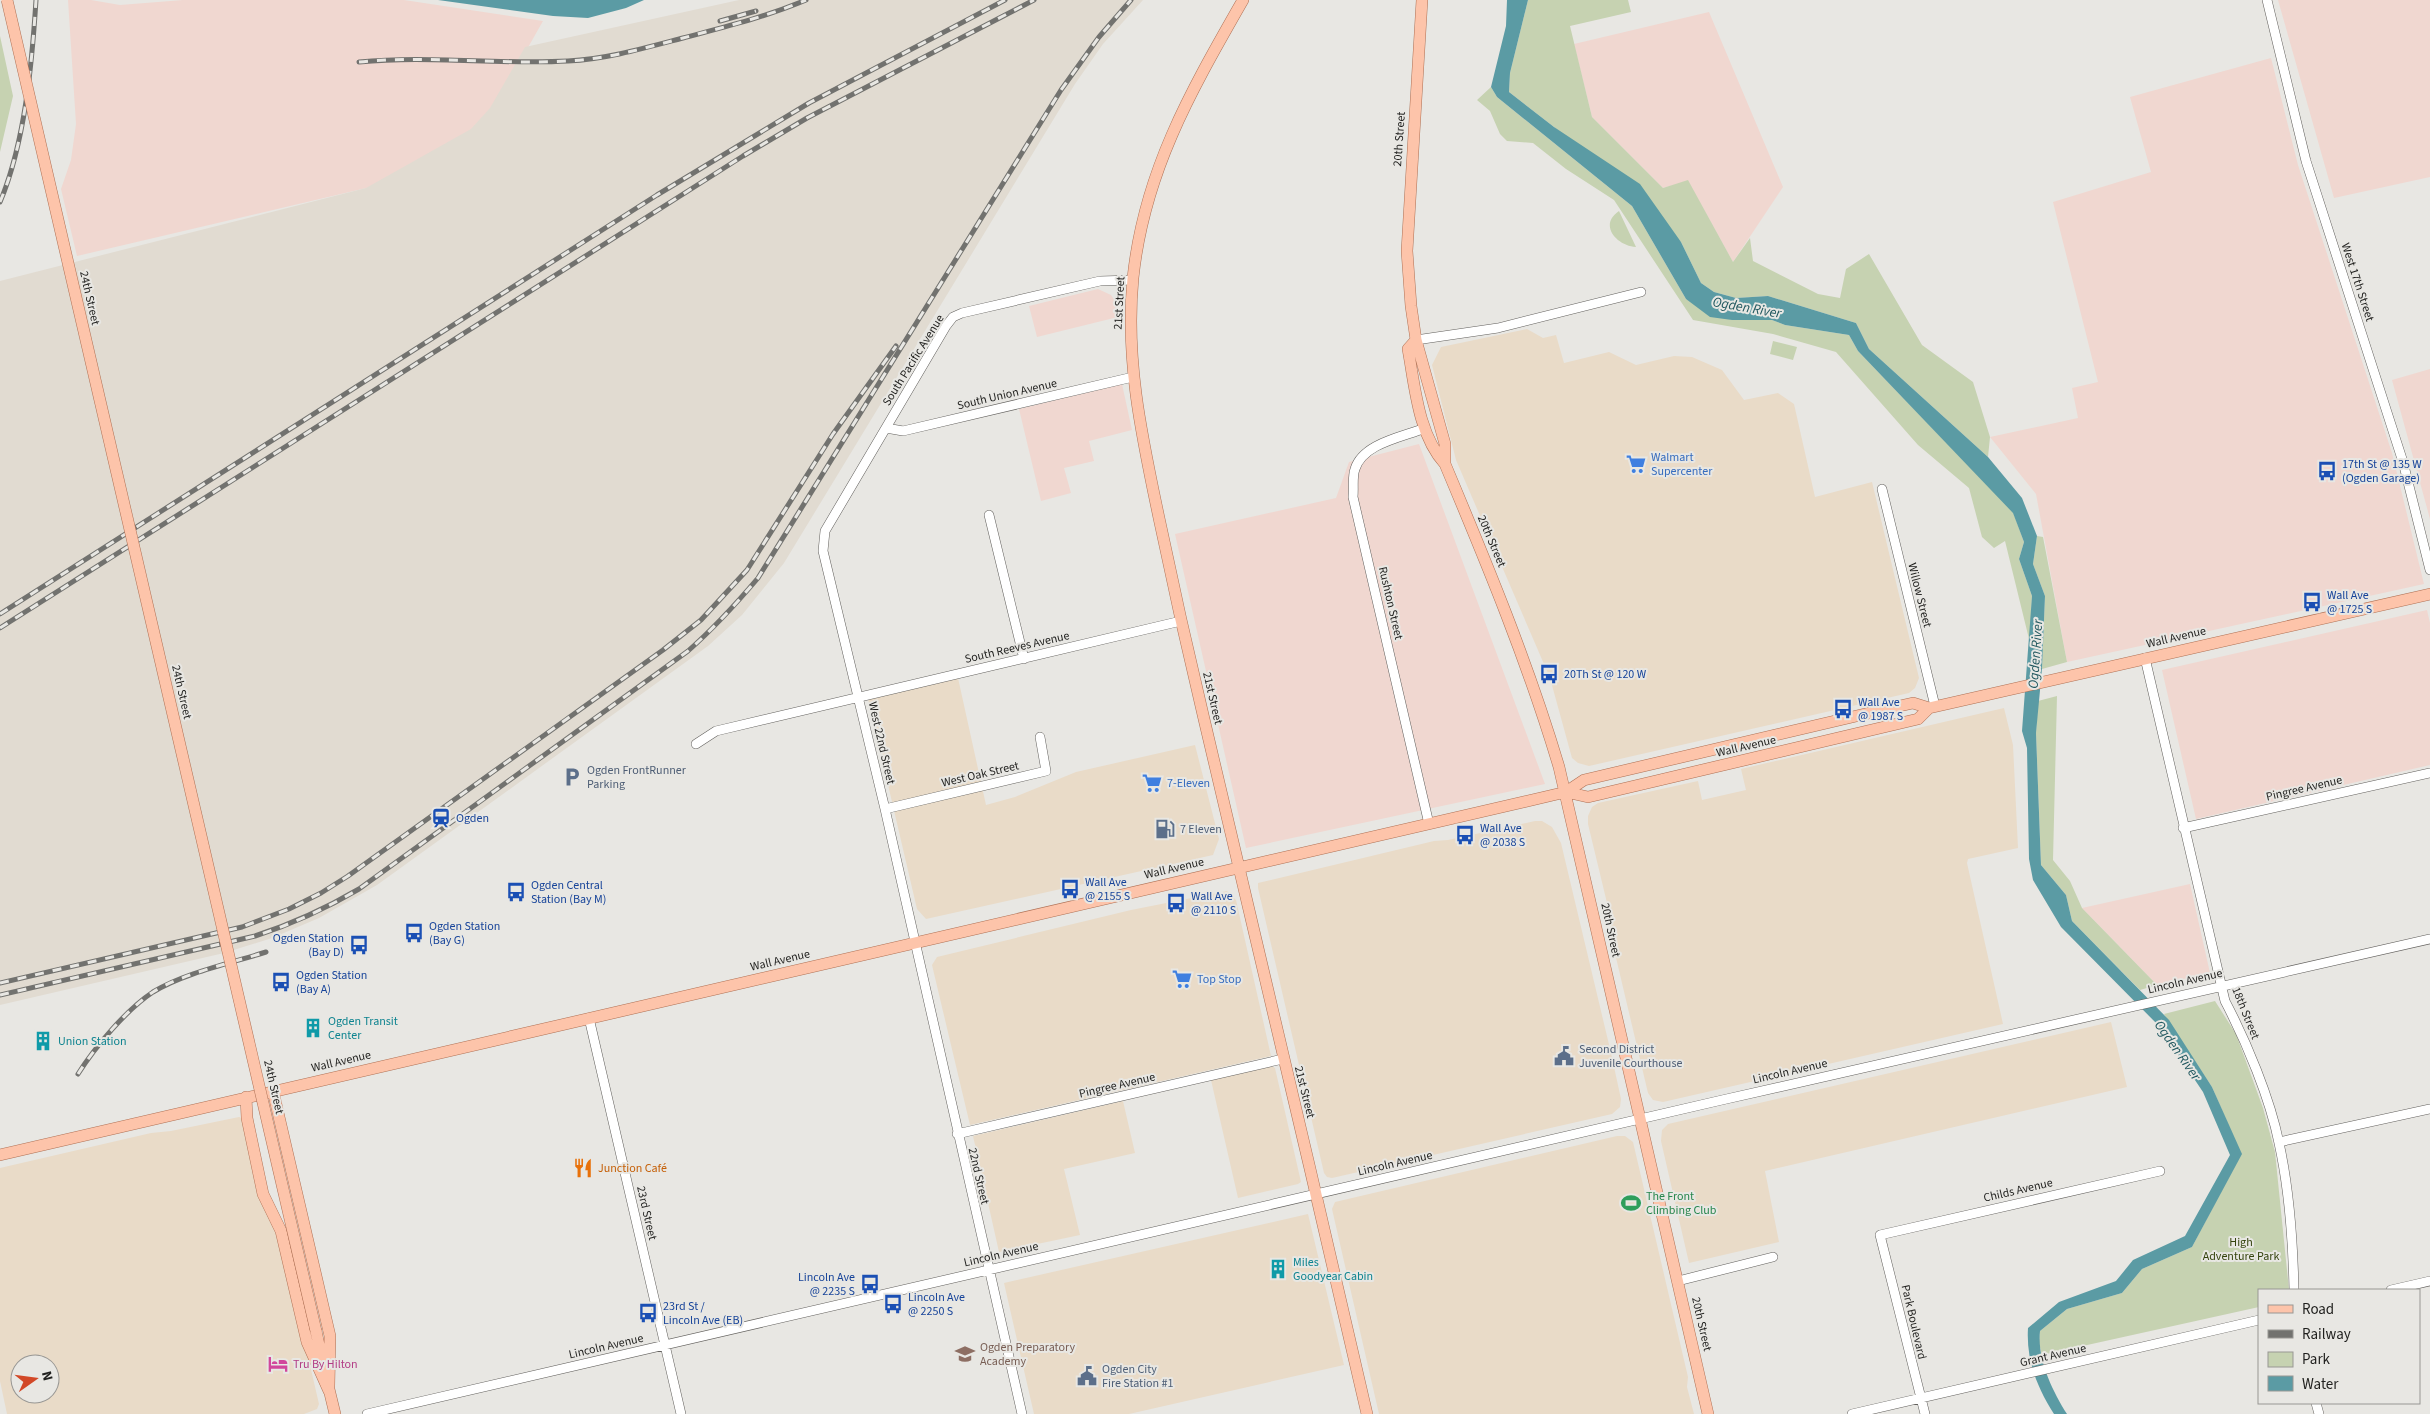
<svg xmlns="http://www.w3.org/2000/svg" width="2430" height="1414" viewBox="0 0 2430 1414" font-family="'Source Sans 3',sans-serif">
  <rect width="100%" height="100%" fill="#e8e7e3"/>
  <path fill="#e9dbc8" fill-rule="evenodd" d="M1527,329L1543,338L1556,335L1564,363L1609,352L1636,365L1674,356L1692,357L1722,370L1744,400L1778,393L1794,404L1815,497L1872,482L1919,678L1915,688L1909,693L1589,766L1578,763L1572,758L1550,678L1456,460L1432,365L1441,347Z
    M958,678L986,805L1015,797L1076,772L1195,745L1219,839L1213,855L926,919L917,909L868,699Z
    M2004,708L2013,745L2018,848L1968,859L1967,863L2003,1024L1663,1102L1653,1100L1648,1093L1613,945L1607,903L1588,824V816L1592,807L1598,803L1698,781L1702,800L1746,790L1741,769Z
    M1535,821H1542L1552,827L1561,843L1611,1053L1621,1099L1620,1107L1612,1114L1332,1178L1327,1177L1324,1173L1258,888V883L1434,841L1448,840Z
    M1227,891L1236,900L1271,1056L970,1125L932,965L937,957L1131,910Z
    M2111,1022L2127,1087L1765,1171L1779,1242L1689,1263L1661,1141L1662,1130L1668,1124Z
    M1272,1066L1275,1068L1301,1182L1298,1184L1238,1198L1211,1080Z
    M1123,1101L1135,1153L1064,1169L1080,1235L999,1252L973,1136Z
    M239,1117L243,1118L281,1240L319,1404L317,1409L304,1414H7L0,1381V1168L151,1133L171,1131ZM20,1364H50V1394H20Z
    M1617,1136H1625L1633,1142L1688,1377L1687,1387L1694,1414H1379L1332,1209L1335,1202Z
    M1308,1214L1344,1365L1129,1414H1034L1004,1283Z"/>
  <path fill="#f0d7d0" d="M68,0H91L120,5L183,0H404L543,21L496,104L471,132L379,185L77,256L61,189L71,160L76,124Z
    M2278,0H2430V177L2334,198Z
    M1709,12L1783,187L1733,262L1688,181L1663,188L1592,117L1574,44Z
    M2271,58L2298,165L2392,453L2424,584L2067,662L2036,494L1990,437L2078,418L2072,388L2098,382L2053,202L2151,172L2130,97Z
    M1098,289L1111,295L1119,307L1118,317L1037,337L1029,306Z
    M2430,369V519L2392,380Z
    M1122,384L1132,430L1089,441L1094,461L1064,468L1071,493L1041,501L1019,409Z
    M1419,444L1545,784L1246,848L1175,534L1336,498L1349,462Z
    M2427,610L2430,623V765L2196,819L2162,670Z
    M2190,884L2210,973L2157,985L2082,908Z"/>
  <path fill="#e1dbd1" d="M739,0H1143L1103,44L1075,84L784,563L742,615L708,646L377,885L319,918L272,938L224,953L0,1005V281L366,188L471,129L490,108L525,47Z"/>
  <path fill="#c6d2b1" d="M1528,0H1628L1631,12L1570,26L1592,117L1663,188L1688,180L1733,262L1750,238L1753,261L1818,294L1840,298L1846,269L1869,254L1922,345L1973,382L1990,437L1988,457L1869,349L1856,323L1768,296L1736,298L1714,292L1701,283L1681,242L1554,127L1509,92L1510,73Z
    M0,36L13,96L0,152Z
    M1491,87L1497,97L1632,206L1686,299L1732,320H1772L1785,325L1849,335L1858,351L2013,512L2024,542L2019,559L2032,596L2030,643L2005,541L1994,548L1982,537L1969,488L1918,445L1836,352L1773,334L1693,320L1614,200L1566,169L1533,143L1507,141L1500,134L1490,111L1477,100Z
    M1619,211L1636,247C1617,246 1598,225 1619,211Z
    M1773,341L1797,347L1793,360L1770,354Z
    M2037,536L2043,537L2067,662L2042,669L2045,596L2033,564Z
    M2057,696L2053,860L2070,881L2082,908L2157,985L2140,990L2072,921L2066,895L2041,865L2036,733L2038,701Z
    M2215,1001L2236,1034L2263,1108L2275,1152L2289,1290H2259V1307L2042,1355L2039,1343L2040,1331L2067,1309L2122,1293L2142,1269L2192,1247L2241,1154L2212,1087L2164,1014Z"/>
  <path fill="#5b9ba4" d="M438,0H644L626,8L588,18L553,16Z
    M1507,0H1528L1510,73L1509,92L1554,127L1640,184L1681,242L1701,283L1714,292L1736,298L1768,296L1856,323L1869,349L1988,457L2022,498L2037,536L2033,564L2045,596L2042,669L2036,733L2041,865L2066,895L2072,921L2169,1020L2212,1087L2242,1154L2192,1247L2142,1269L2122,1293L2067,1309L2040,1331C2037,1359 2052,1390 2067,1414H2054C2037,1387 2026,1360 2028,1328L2059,1302L2116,1281L2133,1260L2185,1236L2230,1155L2203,1092L2158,1025L2061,927L2033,880L2029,859L2027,748L2022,731L2032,596L2019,559L2024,542L2013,513L1858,351L1849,335L1785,325L1772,320H1732L1710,317L1686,299L1632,206L1497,97L1491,87L1506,26Z"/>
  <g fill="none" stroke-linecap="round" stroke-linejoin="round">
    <defs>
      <path id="minor" d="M2267,0L2306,161L2403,462L2430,570
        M1416,340L1498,328L1641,292
        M886,428L903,431L1133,377
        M1425,428C1403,437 1363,443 1355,469C1352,477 1354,488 1353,497L1429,824
        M1882,489L1935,706
        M989,515L1024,659
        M2145,658L2225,1001C2246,1041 2270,1098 2279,1143C2289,1188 2293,1244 2294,1290
        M696,744L716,731L1181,621
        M885,809L1046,771L1040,737
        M2183,828L2430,773
        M589,1018L681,1414
        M957,1134L1283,1059
        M2279,1142L2430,1109
        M1678,1281L1773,1257
        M2391,1290L2430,1281
        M2316,1403L2319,1414
        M367,1414L1722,1100L2430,939
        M1022,1414L885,809L823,551L825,531L946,326L953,317L962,313L1100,281L1133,280
        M1852,1414L2259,1320
        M1925,1414L1880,1235L2160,1171"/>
      <path id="major" d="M1243,0C1191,91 1144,172 1133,278C1125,361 1142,437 1159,518C1173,585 1188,652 1204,719C1258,951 1314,1182 1367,1414
        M1422,0L1407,251L1411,306L1416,340L1445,444V464
        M1416,340L1408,349C1415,387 1418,434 1445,464C1487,564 1528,663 1559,767L1708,1414
        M1566,792L1588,797L1918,719L1929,708
        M273,1091L330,1336L329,1386
        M246,1097L247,1118L263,1194L281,1231L307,1342L329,1391
        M0,1155L1549,796L1566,792L1584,780L1882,710L1913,703L1929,708L2430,594
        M316,1331L324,1369
        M328,1385L335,1414"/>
    </defs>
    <use href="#minor" stroke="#62605d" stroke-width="10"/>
    <use href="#major" stroke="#ae7054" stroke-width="12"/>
    <use href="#minor" stroke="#fff" stroke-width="9"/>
    <use href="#major" stroke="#fdc4aa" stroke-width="11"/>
    <defs>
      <path id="rail" d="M720,21L756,11
        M359,62C428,55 498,65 568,61C607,59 645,48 683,38C724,27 766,17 806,0
        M0,202C25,143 32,63 36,0
        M0,614L657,195L809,103L1005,0
        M0,628L743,156L807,118L1034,0
        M0,983L242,927L289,909L321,893L348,876L663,650L701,620L747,570L833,434L896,346
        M0,995L255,936C292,924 325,909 359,889L688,651C714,628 736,604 758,578L1061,90L1099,37L1131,0
        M78,1074C95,1047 126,1010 153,992C184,973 231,963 266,952"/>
    </defs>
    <use href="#rail" stroke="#72726f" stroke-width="5"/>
    <use href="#rail" stroke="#e8e7e3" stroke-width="3" stroke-dasharray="9" stroke-linecap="butt"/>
    <defs>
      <path id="major-bridge" d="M7,0L316,1331"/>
    </defs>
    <use href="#major-bridge" stroke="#ae7054" stroke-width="12" stroke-linecap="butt"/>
    <use href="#major-bridge" stroke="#fdc4aa" stroke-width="11"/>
  </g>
  <defs>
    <symbol id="supermarket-bare" viewBox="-9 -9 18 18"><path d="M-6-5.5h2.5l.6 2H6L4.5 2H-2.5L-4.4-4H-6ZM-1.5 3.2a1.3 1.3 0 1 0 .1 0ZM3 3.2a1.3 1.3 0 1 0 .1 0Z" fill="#3f7fe0" stroke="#e8e7e3" stroke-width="2.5" paint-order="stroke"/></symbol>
    <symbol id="bus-bare" viewBox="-9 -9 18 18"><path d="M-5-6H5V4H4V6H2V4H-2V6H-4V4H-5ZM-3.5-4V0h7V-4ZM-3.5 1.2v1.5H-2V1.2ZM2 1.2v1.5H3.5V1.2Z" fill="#1a4fb4" stroke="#e8e7e3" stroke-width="2.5" paint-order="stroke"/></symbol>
    <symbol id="parking-bare" viewBox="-9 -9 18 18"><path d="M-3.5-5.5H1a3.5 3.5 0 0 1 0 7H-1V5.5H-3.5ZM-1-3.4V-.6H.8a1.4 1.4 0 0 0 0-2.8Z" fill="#5c6f8a" stroke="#e8e7e3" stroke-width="2.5" paint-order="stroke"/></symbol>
    <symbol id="station-bare" viewBox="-9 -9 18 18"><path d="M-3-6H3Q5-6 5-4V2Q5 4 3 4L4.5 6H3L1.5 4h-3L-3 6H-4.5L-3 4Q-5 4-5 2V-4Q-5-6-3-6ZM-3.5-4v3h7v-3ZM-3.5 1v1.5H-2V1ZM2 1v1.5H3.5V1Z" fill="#1a4fb4" stroke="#e8e7e3" stroke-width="2.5" paint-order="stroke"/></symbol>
    <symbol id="fuel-bare" viewBox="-9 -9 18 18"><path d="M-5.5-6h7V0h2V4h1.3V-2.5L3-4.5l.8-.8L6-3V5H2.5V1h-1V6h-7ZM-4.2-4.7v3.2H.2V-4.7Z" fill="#5c6f8a" stroke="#e8e7e3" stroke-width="2.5" paint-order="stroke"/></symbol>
    <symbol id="building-bare" viewBox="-9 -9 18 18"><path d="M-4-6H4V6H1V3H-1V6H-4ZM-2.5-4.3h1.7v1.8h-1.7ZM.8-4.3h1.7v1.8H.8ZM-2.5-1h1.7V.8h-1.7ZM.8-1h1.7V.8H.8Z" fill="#0f9aa8" stroke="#e8e7e3" stroke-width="2.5" paint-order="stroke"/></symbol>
    <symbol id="civic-bare" viewBox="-9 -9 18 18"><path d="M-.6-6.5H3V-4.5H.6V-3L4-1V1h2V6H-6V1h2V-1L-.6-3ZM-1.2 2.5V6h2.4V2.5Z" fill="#5c6f8a" stroke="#e8e7e3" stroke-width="2.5" paint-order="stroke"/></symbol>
    <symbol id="restaurant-bare" viewBox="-9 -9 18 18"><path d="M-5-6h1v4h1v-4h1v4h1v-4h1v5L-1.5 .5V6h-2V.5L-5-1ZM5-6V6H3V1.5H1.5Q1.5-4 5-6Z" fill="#e8710a" stroke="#e8e7e3" stroke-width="2.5" paint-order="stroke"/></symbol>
    <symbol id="stadium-bare" viewBox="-9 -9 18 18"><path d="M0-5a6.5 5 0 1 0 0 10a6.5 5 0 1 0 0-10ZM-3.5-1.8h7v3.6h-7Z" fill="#2e9e5b" stroke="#e8e7e3" stroke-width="2.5" paint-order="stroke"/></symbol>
    <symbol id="school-bare" viewBox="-9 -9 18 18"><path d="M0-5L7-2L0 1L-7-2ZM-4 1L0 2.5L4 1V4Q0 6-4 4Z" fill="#8d6e63" stroke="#e8e7e3" stroke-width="2.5" paint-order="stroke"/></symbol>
    <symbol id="hotel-bare" viewBox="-9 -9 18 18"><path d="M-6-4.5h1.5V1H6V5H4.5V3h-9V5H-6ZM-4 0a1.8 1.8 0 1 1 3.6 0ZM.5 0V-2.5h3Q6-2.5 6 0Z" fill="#d1479c" stroke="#e8e7e3" stroke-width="2.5" paint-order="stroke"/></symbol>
  </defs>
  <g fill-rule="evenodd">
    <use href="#supermarket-bare" x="1622" y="450" width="28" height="28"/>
    <use href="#bus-bare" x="2313" y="457" width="28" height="28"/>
    <use href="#bus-bare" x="2298" y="588" width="28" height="28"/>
    <use href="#bus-bare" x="1535" y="660" width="28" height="28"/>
    <use href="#bus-bare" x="1829" y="695" width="28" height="28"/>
    <use href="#parking-bare" x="558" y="763" width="28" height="28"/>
    <use href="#supermarket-bare" x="1138" y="769" width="28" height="28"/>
    <use href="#station-bare" x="427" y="804" width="28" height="28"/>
    <use href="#fuel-bare" x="1151" y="815" width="28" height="28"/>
    <use href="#bus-bare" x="1451" y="821" width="28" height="28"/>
    <use href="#bus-bare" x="1056" y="875" width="28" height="28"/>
    <use href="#bus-bare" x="502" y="878" width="28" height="28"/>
    <use href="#bus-bare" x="1162" y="889" width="28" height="28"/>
    <use href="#bus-bare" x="400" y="919" width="28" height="28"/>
    <use href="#bus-bare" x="345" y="931" width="28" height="28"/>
    <use href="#supermarket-bare" x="1168" y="965" width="28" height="28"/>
    <use href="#bus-bare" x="267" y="968" width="28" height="28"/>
    <use href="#building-bare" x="299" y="1014" width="28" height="28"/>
    <use href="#building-bare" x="29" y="1027" width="28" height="28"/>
    <use href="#civic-bare" x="1550" y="1042" width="28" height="28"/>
    <use href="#restaurant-bare" x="569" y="1154" width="28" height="28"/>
    <use href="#stadium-bare" x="1617" y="1189" width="28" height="28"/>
    <use href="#building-bare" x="1264" y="1255" width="28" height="28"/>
    <use href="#bus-bare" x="856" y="1270" width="28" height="28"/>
    <use href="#bus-bare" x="879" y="1290" width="28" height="28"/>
    <use href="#bus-bare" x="634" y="1299" width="28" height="28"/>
    <use href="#school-bare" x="951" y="1340" width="28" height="28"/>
    <use href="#hotel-bare" x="264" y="1350" width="28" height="28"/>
    <use href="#civic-bare" x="1073" y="1362" width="28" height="28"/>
  </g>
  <g text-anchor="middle" stroke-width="4" stroke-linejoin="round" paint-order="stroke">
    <g font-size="12" fill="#1f1f1d" stroke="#e8e7e3">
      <text transform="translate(1399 139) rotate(-86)" y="4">20th Street</text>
      <text transform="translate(2358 282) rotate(72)" y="4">West 17th Street</text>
      <text transform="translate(90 298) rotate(77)" y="4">24th Street</text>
      <text transform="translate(1119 303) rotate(-87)" y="4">21st Street</text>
      <text transform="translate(913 360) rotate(-58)" y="4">South Pacific Avenue</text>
      <text transform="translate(1007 394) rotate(-13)" y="4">South Union Avenue</text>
      <text transform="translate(1492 541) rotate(67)" y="4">20th Street</text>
      <text transform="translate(1920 595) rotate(76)" y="4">Willow Street</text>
      <text transform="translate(1391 603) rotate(77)" y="4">Rushton Street</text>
      <text transform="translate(2176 637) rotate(-13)" y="4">Wall Avenue</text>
      <text transform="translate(1017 647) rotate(-13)" y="4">South Reeves Avenue</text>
      <text transform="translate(182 692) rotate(77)" y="4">24th Street</text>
      <text transform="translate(1213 698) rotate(77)" y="4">21st Street</text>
      <text transform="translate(882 743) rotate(77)" y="4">West 22nd Street</text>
      <text transform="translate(1746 746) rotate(-13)" y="4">Wall Avenue</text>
      <text transform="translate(980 774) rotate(-13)" y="4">West Oak Street</text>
      <text transform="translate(2304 788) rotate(-13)" y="4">Pingree Avenue</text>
      <text transform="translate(1174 868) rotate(-13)" y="4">Wall Avenue</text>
      <text transform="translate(1611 930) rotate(78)" y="4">20th Street</text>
      <text transform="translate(780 960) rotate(-13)" y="4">Wall Avenue</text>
      <text transform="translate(2185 981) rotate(-13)" y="4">Lincoln Avenue</text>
      <text transform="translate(2246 1013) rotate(68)" y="4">18th Street</text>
      <text transform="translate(341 1061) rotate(-13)" y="4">Wall Avenue</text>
      <text transform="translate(1790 1071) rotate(-13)" y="4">Lincoln Avenue</text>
      <text transform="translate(1117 1085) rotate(-13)" y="4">Pingree Avenue</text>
      <text transform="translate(274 1087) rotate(77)" y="4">24th Street</text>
      <text transform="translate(1305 1092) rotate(76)" y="4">21st Street</text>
      <text transform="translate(1395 1163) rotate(-13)" y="4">Lincoln Avenue</text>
      <text transform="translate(979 1176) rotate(77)" y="4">22nd Street</text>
      <text transform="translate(2018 1190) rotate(-13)" y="4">Childs Avenue</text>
      <text transform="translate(647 1213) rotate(77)" y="4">23rd Street</text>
      <text transform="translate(1001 1254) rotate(-13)" y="4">Lincoln Avenue</text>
      <text transform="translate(1914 1322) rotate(77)" y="4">Park Boulevard</text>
      <text transform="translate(1702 1324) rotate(77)" y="4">20th Street</text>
      <text transform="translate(606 1346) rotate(-13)" y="4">Lincoln Avenue</text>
      <text transform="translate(2053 1355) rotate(-13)" y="4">Grant Avenue</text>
    </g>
    <g font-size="12" fill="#366cbe" stroke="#e8e7e3" text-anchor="start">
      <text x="1651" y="461">Walmart<tspan x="1651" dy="14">Supercenter</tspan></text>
      <text x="1167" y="787">7-Eleven</text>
      <text x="1197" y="983">Top Stop</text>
    </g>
    <g font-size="12" fill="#164399" stroke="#e8e7e3" text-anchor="start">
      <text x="2342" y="468">17th St @ 135 W<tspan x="2342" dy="14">(Ogden Garage)</tspan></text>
      <text x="2327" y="599">Wall Ave<tspan x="2327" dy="14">@ 1725 S</tspan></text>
      <text x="1564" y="678">20Th St @ 120 W</text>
      <text x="1858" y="706">Wall Ave<tspan x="1858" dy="14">@ 1987 S</tspan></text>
      <text x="456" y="822">Ogden</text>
      <text x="1480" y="832">Wall Ave<tspan x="1480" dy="14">@ 2038 S</tspan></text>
      <text x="1085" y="886">Wall Ave<tspan x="1085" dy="14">@ 2155 S</tspan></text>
      <text x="531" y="889">Ogden Central<tspan x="531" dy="14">Station (Bay M)</tspan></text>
      <text x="1191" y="900">Wall Ave<tspan x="1191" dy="14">@ 2110 S</tspan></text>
      <text x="429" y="930">Ogden Station<tspan x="429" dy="14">(Bay G)</tspan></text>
      <text x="344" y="942" text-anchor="end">Ogden Station<tspan x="344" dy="14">(Bay D)</tspan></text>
      <text x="296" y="979">Ogden Station<tspan x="296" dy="14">(Bay A)</tspan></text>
      <text x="855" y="1281" text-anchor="end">Lincoln Ave<tspan x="855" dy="14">@ 2235 S</tspan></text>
      <text x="908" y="1301">Lincoln Ave<tspan x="908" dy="14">@ 2250 S</tspan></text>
      <text x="663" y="1310">23rd St /<tspan x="663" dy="14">Lincoln Ave (EB)</tspan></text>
    </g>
    <g font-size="12" fill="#4e5e75" stroke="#e8e7e3" text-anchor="start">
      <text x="587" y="774">Ogden FrontRunner<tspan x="587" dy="14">Parking</tspan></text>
      <text x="1180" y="833">7 Eleven</text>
      <text x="1579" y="1053">Second District<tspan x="1579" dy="14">Juvenile Courthouse</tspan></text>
      <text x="1102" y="1373">Ogden City<tspan x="1102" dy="14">Fire Station #1</tspan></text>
    </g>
    <g font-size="12" fill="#0d838f" stroke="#e8e7e3" text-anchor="start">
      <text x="328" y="1025">Ogden Transit<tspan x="328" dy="14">Center</tspan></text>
      <text x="58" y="1045">Union Station</text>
      <text x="1293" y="1266">Miles<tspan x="1293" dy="14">Goodyear Cabin</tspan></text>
    </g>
    <g font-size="12" fill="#c56008" stroke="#e8e7e3" text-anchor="start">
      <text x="598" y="1172">Junction Café</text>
    </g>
    <g font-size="12" fill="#27864d" stroke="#e8e7e3" text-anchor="start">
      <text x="1646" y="1200">The Front<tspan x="1646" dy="14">Climbing Club</tspan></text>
    </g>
    <g font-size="12" fill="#34430d" stroke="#e8e7e3">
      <text x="2241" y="1246">High<tspan x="2241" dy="14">Adventure Park</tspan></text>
    </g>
    <g font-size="12" fill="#785e54" stroke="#e8e7e3" text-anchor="start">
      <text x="980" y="1351">Ogden Preparatory<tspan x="980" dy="14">Academy</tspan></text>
    </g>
    <g font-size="12" fill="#b23c85" stroke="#e8e7e3" text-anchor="start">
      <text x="293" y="1368">Tru By Hilton</text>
    </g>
    <g font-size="14" font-style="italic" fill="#21585f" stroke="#e8e7e3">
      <text transform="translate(1747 307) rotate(10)" y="5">Ogden River</text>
      <text transform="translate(2035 654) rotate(-86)" y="5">Ogden River</text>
      <text transform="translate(2178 1050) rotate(55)" y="5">Ogden River</text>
    </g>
  </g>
  <rect x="2258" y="1289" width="162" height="115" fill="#e8e7e3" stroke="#989794"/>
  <rect x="2268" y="1305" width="25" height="8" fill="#fdc4aa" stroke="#989794"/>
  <text x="2302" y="1314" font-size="15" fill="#1f1f1d">Road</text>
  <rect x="2268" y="1330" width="25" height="8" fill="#72726f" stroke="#989794"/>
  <text x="2302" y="1339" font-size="15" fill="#1f1f1d">Railway</text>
  <rect x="2268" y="1352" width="25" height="15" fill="#c6d2b1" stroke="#989794"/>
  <text x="2302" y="1364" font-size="15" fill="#1f1f1d">Park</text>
  <rect x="2268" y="1376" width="25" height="15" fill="#5b9ba4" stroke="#989794"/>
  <text x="2302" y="1389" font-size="15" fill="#1f1f1d">Water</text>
  <g transform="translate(35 1379) rotate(76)"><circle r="24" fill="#e8e7e3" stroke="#989794"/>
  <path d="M0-4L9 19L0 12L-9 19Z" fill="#d24827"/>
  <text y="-8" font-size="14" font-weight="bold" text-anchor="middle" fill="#1f1f1d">N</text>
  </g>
</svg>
